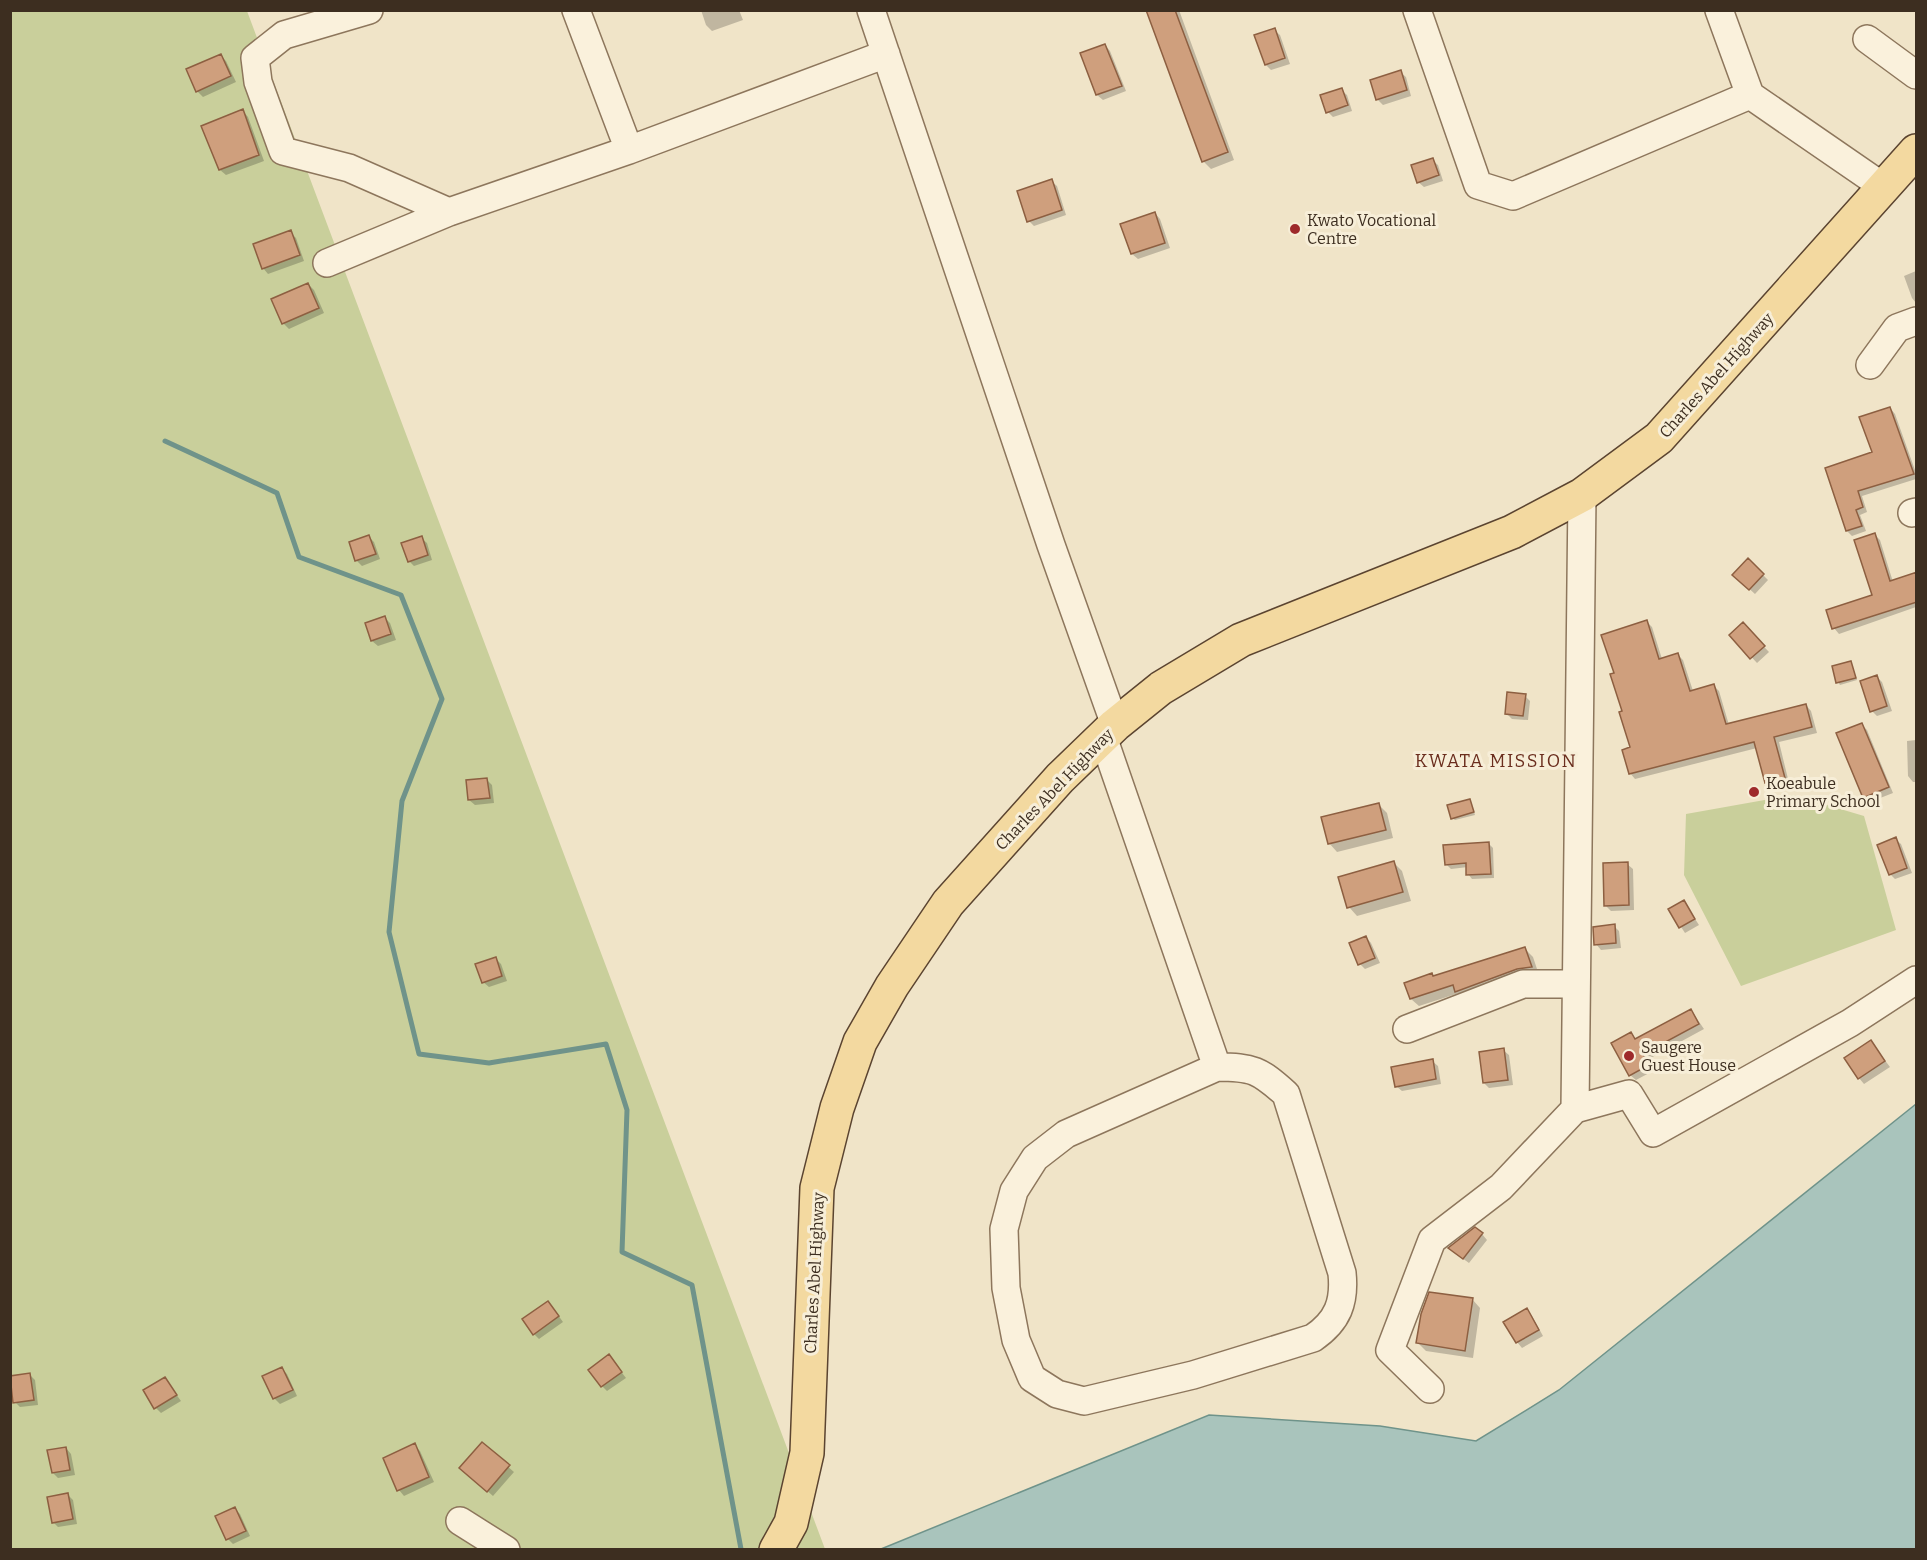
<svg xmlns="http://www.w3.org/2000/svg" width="1927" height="1560" viewBox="0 0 1927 1560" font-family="Bitter,serif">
  <rect width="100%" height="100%" fill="#f0e4c8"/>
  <path fill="#c9cf9b" d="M11,11H247L825,1549L11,1550Z
    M1793,795L1864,816L1896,930L1741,986L1684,875L1686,814Z"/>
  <path fill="#a9c4bc" stroke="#6f938a" stroke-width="1.5" d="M1916,1104V1549H881L1209,1415L1380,1426L1476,1441L1559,1390Z"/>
  <path fill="#0003" d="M701,10H739L743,20L712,31L706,25Z
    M1147,10H1179L1234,160L1211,169L1203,161Z
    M1274,30L1280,35L1290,64L1271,70L1266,65Z
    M1105,45L1110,51L1126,91L1103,100L1097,95L1082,54Z
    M221,56L226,61L236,82L203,97L197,91Z
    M1400,72L1406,77L1411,96L1383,105L1377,99Z
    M1341,90L1347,95L1352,111L1333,117L1328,112Z
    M243,111L248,117L264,161L226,175L220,170L203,127Z
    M1432,160L1438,165L1443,181L1424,187L1418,182Z
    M1051,181L1057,186L1066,215L1034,226L1029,221Z
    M1155,213L1160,219L1170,248L1138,259L1132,254L1122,225Z
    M290,232L296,238L304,261L268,274L263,268Z
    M1916,271V303L1912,298L1904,276Z
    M308,284L314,290L324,313L289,329L283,323Z
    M1890,408L1895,414L1916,473V479L1862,496L1867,512L1860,515L1866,531L1852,536L1847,531L1827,469L1873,453Z
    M1874,534L1880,540L1893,582L1916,574V607L1839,634L1834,628L1828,611L1874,596Z
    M369,537L374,542L380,559L362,566L356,560Z
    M421,538L427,543L432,560L414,566L409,561Z
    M1748,560L1768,580L1755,594L1734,575Z
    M384,617L390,623L396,640L378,646L372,641L366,624Z
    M1647,622L1652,627L1662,659L1677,654L1683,660L1693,691L1713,685L1719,691L1729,725L1806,705L1811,711L1817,733L1779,742L1789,783L1771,787L1766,782L1757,748L1635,779L1630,773L1632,748L1616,674Z
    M1748,630L1769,652L1757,663L1731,635Z
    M1851,662L1857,680L1840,685L1838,682Z
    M1877,677L1882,682L1892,711L1877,716L1872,711Z
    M1525,696L1530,701L1528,720L1512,719L1506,713Z
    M1861,724L1867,730L1893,793L1870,802L1864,797Z
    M1916,740V782H1913L1908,776L1907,741Z
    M487,780L492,785L494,803L475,805L469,800Z
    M1470,800L1475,815L1455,820L1452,818Z
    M1379,805L1387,813L1393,838L1337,852L1329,843Z
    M1895,839L1901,844L1912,873L1895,879L1890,874Z
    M1489,844L1493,848L1494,878L1472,879L1468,874V867L1451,869L1446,864Z
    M1394,863L1402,871L1411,901L1357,916L1349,907Z
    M1627,864L1633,869L1634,910L1611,911L1605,905Z
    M1684,902L1699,925L1685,933L1670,910Z
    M1614,926L1619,931L1621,948L1601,950L1596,944Z
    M1366,937L1371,943L1380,963L1365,969L1360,964Z
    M1525,949L1533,957L1539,975L1464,999L1459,993L1419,1006L1411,999L1406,984L1434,977Z
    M496,959L501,964L507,981L489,987L483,982Z
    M1691,1010L1704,1029L1647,1060L1653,1071L1636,1080L1630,1075L1631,1034L1637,1040Z
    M1871,1042L1890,1067L1864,1084L1859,1078Z
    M1503,1050L1509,1055L1513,1085L1489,1088L1484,1083Z
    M1432,1061L1438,1066L1441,1084L1402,1091L1396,1086Z
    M1482,1234L1487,1240L1469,1263L1455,1253Z
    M1472,1299L1480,1308L1473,1358L1426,1351L1418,1343Z
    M553,1308L563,1322L539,1339L534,1334Z
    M1527,1310L1532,1316L1543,1336L1522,1348L1517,1342Z
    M609,1356L626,1378L607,1391L602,1386Z
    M282,1369L287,1374L297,1396L280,1404L274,1398L264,1377Z
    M30,1375L35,1380L38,1405L20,1407L15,1402Z
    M165,1379L181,1401L161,1413L156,1408Z
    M482,1444L514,1472L493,1496L467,1473Z
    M414,1445L420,1451L434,1482L404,1496L399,1490Z
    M66,1448L71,1454L75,1475L58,1478L53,1473Z
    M68,1495L73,1500L77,1524L58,1527L53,1522Z
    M235,1509L240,1514L250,1536L233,1544L228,1539Z"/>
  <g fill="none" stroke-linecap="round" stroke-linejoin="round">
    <path stroke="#6f938a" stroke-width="5" d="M165,441L277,493L299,557L401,595L442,699L402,801L389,932L419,1054L489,1063L606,1044L627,1110L622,1252L692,1285L741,1549"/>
  </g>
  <path fill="#cf9f7d" stroke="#8d5f41" stroke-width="1.5" d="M1146,10H1175L1228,152L1202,162Z
    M1275,28L1285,58L1265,65L1254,35Z
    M1105,44L1122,86L1096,95L1080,53Z
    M221,54L231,76L196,92L186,69Z
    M1401,70L1407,90L1376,100L1370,80Z
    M1342,88L1348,105L1326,113L1320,95Z
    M243,109L259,155L219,170L201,126Z
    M1433,158L1439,175L1417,183L1411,165Z
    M1052,179L1062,210L1027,222L1017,191Z
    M1155,212L1165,243L1131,254L1120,224Z
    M291,230L300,255L262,269L253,244Z
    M308,283L319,308L282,324L271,299Z
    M1890,407L1914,474L1858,491L1863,507L1856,510L1862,526L1846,531L1825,468L1872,452L1859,417Z
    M1875,533L1890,581L1917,572V602L1832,629L1826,610L1872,595L1854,540Z
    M369,535L376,554L355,561L349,542Z
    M422,536L428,555L408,562L401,543Z
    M1748,558L1764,574L1749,590L1732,575Z
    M385,616L391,634L371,641L365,623Z
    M1647,620L1659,659L1678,653L1690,691L1714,684L1726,724L1806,704L1812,727L1774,737L1785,778L1765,783L1754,742L1629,774L1622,750L1630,747L1619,712L1622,711L1610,674L1614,673L1601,635Z
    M1743,622L1765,646L1750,659L1729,635Z
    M1851,661L1856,678L1836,683L1832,666Z
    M1877,675L1887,706L1870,712L1860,681Z
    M1507,692L1526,694L1523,716L1505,714Z
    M1862,723L1889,787L1863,798L1836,733Z
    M487,778L490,798L468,800L466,780Z
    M1470,799L1474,812L1451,819L1447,805Z
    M1379,803L1386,830L1328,844L1321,817Z
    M1896,837L1907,868L1889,875L1877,845Z
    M1489,842L1491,874L1466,875V863L1445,865L1443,845Z
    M1394,861L1403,892L1347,908L1338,877Z
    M1628,862L1629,905L1604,906L1603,863Z
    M1684,900L1695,919L1679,928L1668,909Z
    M1615,924L1616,943L1594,945L1593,927Z
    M1366,936L1375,958L1358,965L1349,943Z
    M1525,947L1532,967L1517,969L1455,992L1453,985L1410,999L1404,983L1432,973L1433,976Z
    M496,957L502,976L482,983L475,964Z
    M1691,1009L1699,1024L1643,1054L1649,1065L1629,1076L1611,1043L1631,1032L1635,1039Z
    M1871,1040L1885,1061L1858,1079L1844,1058Z
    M1504,1048L1508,1080L1483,1083L1479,1052Z
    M1433,1059L1436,1079L1395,1087L1391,1067Z
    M1475,1227L1483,1233L1463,1259L1448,1248Z
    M1429,1292L1473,1298L1465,1351L1416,1343L1421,1314Z
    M548,1301L559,1316L533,1335L522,1319Z
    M1527,1308L1539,1330L1516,1343L1503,1322Z
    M609,1354L622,1372L601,1387L588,1370Z
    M282,1367L293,1390L273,1399L262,1376Z
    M30,1373L34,1400L13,1403L10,1376Z
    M165,1377L177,1395L154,1409L143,1390Z
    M482,1442L510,1465L487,1492L459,1468Z
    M415,1443L429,1477L397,1491L383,1458Z
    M66,1447L70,1470L52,1473L47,1450Z
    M68,1493L73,1519L52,1523L47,1497Z
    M235,1507L246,1531L226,1540L215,1516Z"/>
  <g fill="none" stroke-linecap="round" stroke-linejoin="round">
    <defs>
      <path id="minor" d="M369,10L284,35L255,58L258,82L283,151L349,168L449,212
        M576,10L629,150L886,54
        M871,10L1051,545L1115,725
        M1417,10L1478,185L1513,196L1750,95
        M1719,10L1750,95L1885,188
        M1867,39L1916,75
        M327,263L449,212L629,150
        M1870,365L1897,328L1916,321
        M1912,513L1916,512
        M1103,737L1217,1067L1066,1134L1035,1158L1014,1191L1004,1229L1006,1288L1016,1340L1032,1378L1057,1394L1084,1401L1193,1375L1313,1338C1338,1321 1345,1302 1342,1273L1286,1094C1259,1070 1253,1067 1217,1067
        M1407,1029L1523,984H1576
        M1575,1109L1582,495
        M1430,1389L1390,1350L1432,1240L1501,1187L1575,1109L1629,1094L1653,1133L1850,1023L1916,980
        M460,1521L506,1550"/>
      <path id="major" d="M776,1550L791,1523L807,1453L817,1188L837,1108L860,1042L892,986L948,903L1060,778L1115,725L1161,688L1241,640L1512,532L1582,495L1659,438L1916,151"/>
    </defs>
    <use href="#minor" stroke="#8d765c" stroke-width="30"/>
    <use href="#major" stroke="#5b4430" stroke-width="36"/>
    <use href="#minor" stroke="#faf1dc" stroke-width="27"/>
    <use href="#major" stroke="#f3d9a0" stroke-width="33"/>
  </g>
  <g fill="#9e2a2b" stroke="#f7eed8" stroke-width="2">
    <circle cx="1295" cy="229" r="6"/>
    <circle cx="1754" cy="792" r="6"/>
    <circle cx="1629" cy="1056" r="6"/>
  </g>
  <g text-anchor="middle" stroke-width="6" stroke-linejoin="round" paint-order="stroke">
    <g font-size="16" fill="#3d2e20" stroke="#f7eed8" text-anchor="start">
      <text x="1307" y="226">Kwato Vocational<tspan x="1307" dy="18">Centre</tspan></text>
      <text x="1766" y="789">Koeabule<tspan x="1766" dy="18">Primary School</tspan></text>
      <text x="1641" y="1053">Saugere<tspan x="1641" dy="18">Guest House</tspan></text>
    </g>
    <g font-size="16" fill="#3d2e20" stroke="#f7eed8">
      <text transform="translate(1716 375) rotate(-48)" y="6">Charles Abel Highway</text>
      <text transform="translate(1054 789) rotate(-46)" y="6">Charles Abel Highway</text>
      <text transform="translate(814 1273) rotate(-87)" y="6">Charles Abel Highway</text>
    </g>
    <g font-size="18" letter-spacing="1.5" fill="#6b2e1e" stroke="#f7eed8">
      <text x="1496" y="767">KWATA MISSION</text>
    </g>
  </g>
  <rect width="1927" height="1560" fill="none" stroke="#3d2e20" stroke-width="24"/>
</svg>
